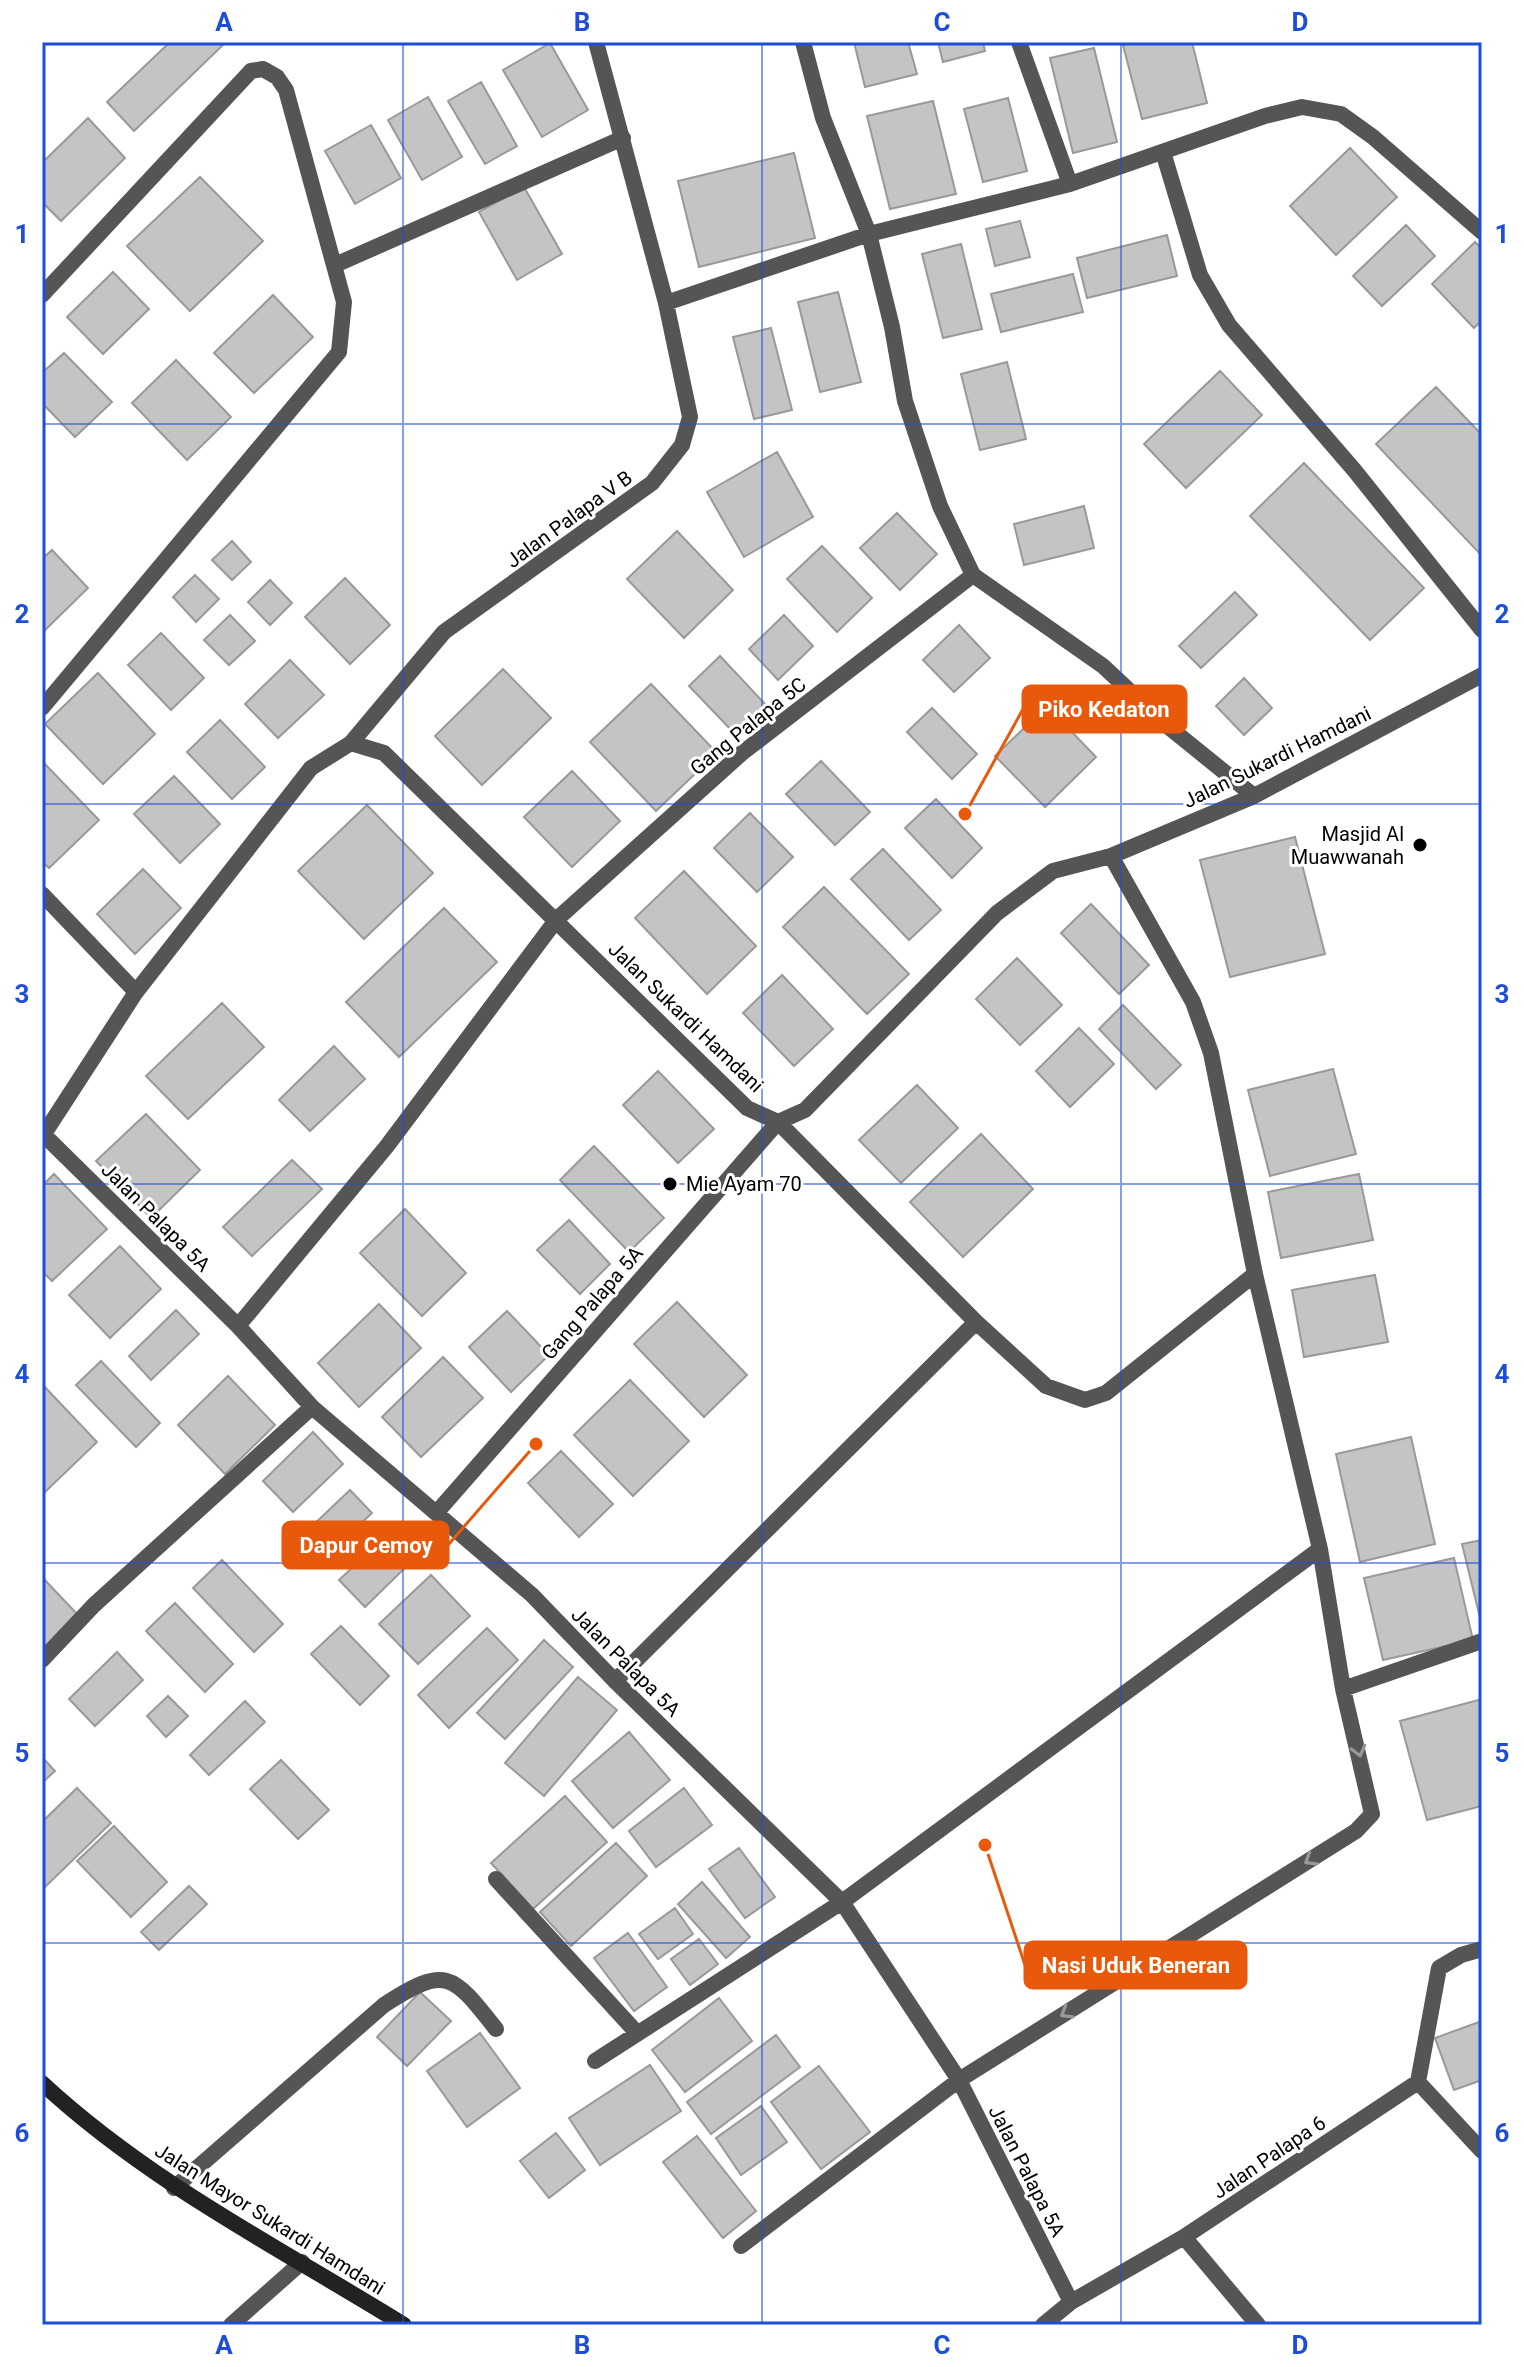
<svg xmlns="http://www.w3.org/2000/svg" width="1524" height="2367" viewBox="0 0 1524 2367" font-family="Roboto,sans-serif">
  <rect width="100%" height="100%" fill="#fff"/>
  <path fill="#c4c4c4" stroke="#999" stroke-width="2" d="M170,42L225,43L134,131L107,102Z
    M854,42H908L917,74L865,87Z
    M938,42H983L985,51L943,62Z
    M1137,42H1192L1207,103L1142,119L1123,45Z
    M550,43L588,110L542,137L503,70Z
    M1094,48L1117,142L1073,153L1050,58Z
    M481,82L517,146L485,164L448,101Z
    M428,97L462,157L422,180L388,120Z
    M1008,98L1027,171L983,182L964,109Z
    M933,101L956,194L890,209L867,116Z
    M88,118L125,158L61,221L42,202V163Z
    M371,125L401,178L355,204L325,151Z
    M1350,148L1397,197L1336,255L1290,206Z
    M794,153L815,238L699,267L678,181Z
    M200,177L263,241L190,311L127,246Z
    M524,187L562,254L517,280L479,212Z
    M1020,221L1030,257L995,266L986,229Z
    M1406,225L1435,256L1382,306L1353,276Z
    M1167,235L1177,276L1087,298L1077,258Z
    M1475,242L1482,249V320L1474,328L1432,284Z
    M961,244L982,329L943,338L922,254Z
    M113,272L149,309L103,354L67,317Z
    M1073,274L1083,312L1001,332L991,294Z
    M838,292L861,382L820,392L798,302Z
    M273,295L313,337L254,393L214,353Z
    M771,328L792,410L754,419L733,337Z
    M64,353L112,402L75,437L42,403V373Z
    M176,360L231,417L187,460L132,403Z
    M1007,362L1026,439L980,450L961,374Z
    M1220,371L1262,415L1186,488L1144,444Z
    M1436,387L1482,435V556L1376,444Z
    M777,452L813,517L744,557L707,492Z
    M1304,463L1424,588L1370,640L1250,516Z
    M1084,506L1094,548L1024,565L1014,524Z
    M897,513L937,554L900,590L860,548Z
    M677,531L733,590L684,638L627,579Z
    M232,541L251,562L232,580L212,560Z
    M822,546L872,598L837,632L787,579Z
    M52,550L88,588L42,633V559Z
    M195,575L219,599L196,622L173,597Z
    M345,578L390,625L350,664L305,617Z
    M270,580L292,603L270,625L248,602Z
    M1235,592L1257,615L1201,668L1179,646Z
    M230,615L255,641L229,665L204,640Z
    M784,615L813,646L778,680L749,649Z
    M959,625L990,658L954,692L923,660Z
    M161,633L204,678L171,710L128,665Z
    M720,656L766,705L736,735L689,686Z
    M290,660L324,695L278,738L245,704Z
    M503,669L551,718L482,785L435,736Z
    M98,673L155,734L103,784L45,724Z
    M1244,678L1272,708L1244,735L1216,706Z
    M651,684L717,753L656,811L590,742Z
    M1047,706L1096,757L1045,807L995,756Z
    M932,708L977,754L952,779L907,732Z
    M220,720L265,767L232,799L187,752Z
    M42,761L99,820L49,868L42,861Z
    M821,761L870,812L835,845L786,794Z
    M572,771L620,821L572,867L524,817Z
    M174,776L220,824L180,863L134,814Z
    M936,799L982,848L952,878L905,828Z
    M367,805L433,873L364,939L298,871Z
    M750,813L793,857L757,892L714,848Z
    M1295,837L1325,954L1230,977L1200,860Z
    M883,849L941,910L909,940L851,879Z
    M143,869L181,908L135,954L97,914Z
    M684,871L756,946L707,994L635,918Z
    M824,887L909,974L867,1014L783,927Z
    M1091,904L1149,965L1119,994L1061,933Z
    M444,908L497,962L399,1057L346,1002Z
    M1017,958L1062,1005L1020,1045L976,999Z
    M782,975L833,1029L794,1066L743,1013Z
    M222,1003L264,1047L188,1119L146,1076Z
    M1123,1005L1181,1065L1156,1089L1099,1029Z
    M1079,1028L1114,1064L1070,1107L1036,1071Z
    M334,1046L365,1079L310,1131L279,1100Z
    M1333,1069L1356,1154L1270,1176L1248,1090Z
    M658,1071L714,1129L678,1163L623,1105Z
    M917,1085L958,1128L901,1183L859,1140Z
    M146,1114L200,1170L151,1218L96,1161Z
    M981,1134L1033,1189L963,1257L910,1202Z
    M594,1146L664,1218L629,1252L560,1180Z
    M292,1160L322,1189L252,1256L223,1227Z
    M54,1174L107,1229L52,1281L42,1271V1186Z
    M1359,1174L1373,1240L1281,1258L1268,1192Z
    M405,1209L466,1273L422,1316L360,1253Z
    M569,1220L610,1264L580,1294L537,1250Z
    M120,1246L161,1289L110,1338L69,1295Z
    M1375,1275L1388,1342L1304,1357L1292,1290Z
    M677,1302L747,1375L704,1417L634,1344Z
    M379,1304L421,1348L359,1407L318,1363Z
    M176,1310L199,1334L151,1380L129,1356Z
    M507,1311L549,1355L511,1392L469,1347Z
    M443,1357L483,1398L421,1457L382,1417Z
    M101,1361L160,1423L136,1447L76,1385Z
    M228,1376L275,1425L225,1474L178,1425Z
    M630,1380L689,1441L633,1496L574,1435Z
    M42,1384L97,1442L42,1495Z
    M313,1432L343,1464L293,1512L263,1481Z
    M1411,1437L1435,1544L1360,1562L1336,1454Z
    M561,1451L613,1504L579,1537L528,1483Z
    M350,1490L372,1513L332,1551L310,1528Z
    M384,1538L409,1564L365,1607L339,1580Z
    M1482,1540V1622H1481L1462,1544Z
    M1454,1558L1473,1640L1383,1660L1364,1578Z
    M222,1560L283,1624L254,1652L193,1588Z
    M431,1575L470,1616L418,1664L379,1624Z
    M42,1577L79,1616L42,1651Z
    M175,1603L233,1664L205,1692L146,1631Z
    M341,1626L389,1676L360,1705L311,1654Z
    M487,1628L518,1660L449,1728L418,1695Z
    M544,1640L573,1667L505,1739L477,1713Z
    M117,1652L143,1680L95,1726L69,1699Z
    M578,1677L617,1710L544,1796L505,1763Z
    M168,1696L188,1716L166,1737L147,1716Z
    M1482,1699V1806L1427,1820L1400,1721Z
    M245,1701L265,1722L209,1775L190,1755Z
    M629,1732L670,1780L613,1828L572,1781Z
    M42,1757L55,1771L42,1783Z
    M281,1760L329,1810L298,1839L250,1789Z
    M77,1788L111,1823L44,1888L42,1822Z
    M684,1788L712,1825L656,1867L629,1831Z
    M565,1796L607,1842L533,1909L491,1863Z
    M114,1826L167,1882L131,1917L77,1861Z
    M616,1843L647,1876L571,1946L540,1912Z
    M739,1848L775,1897L745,1918L709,1869Z
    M702,1882L750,1937L726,1958L678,1904Z
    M189,1886L207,1904L159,1950L141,1932Z
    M675,1908L693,1934L658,1959L639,1934Z
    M628,1933L667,1987L634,2011L594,1958Z
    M699,1939L718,1964L690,1985L671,1959Z
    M420,1992L451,2021L407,2066L377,2037Z
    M719,1998L752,2041L685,2092L652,2050Z
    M1482,2021V2080L1454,2090L1435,2038Z
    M480,2033L520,2088L467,2127L427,2071Z
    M776,2035L800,2067L711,2134L687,2102Z
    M650,2065L681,2111L600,2165L569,2118Z
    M819,2066L870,2132L821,2169L771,2102Z
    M761,2106L787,2142L741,2175L716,2138Z
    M556,2133L585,2170L549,2198L520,2161Z
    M697,2136L756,2211L723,2238L663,2162Z"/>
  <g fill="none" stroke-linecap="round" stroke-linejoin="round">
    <path stroke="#555" stroke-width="16" d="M1019,42L1070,184
      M869,234L1070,184L1265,116L1302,107L1341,114L1373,137L1482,232"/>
    <path stroke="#555" stroke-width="16" d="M803,42L823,118L869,234L892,327L905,401L940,506L973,575L1103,666L1165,724L1254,796
      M1163,152L1200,275L1229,325L1355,471L1482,630
      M335,265L623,138
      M42,295L251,71L263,69L277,77L286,90L344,302L339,352L42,708
      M666,303L869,234
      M351,743L384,753L747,1108L778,1122L805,1110L997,913L1053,871L1111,856L1254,796L1482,675
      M42,894L136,992
      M44,1135L238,1326L312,1407L532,1595L615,1681L842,1902L959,2080L1071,2302
      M42,1137L136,992L311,768L351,743L444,632L652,483L682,445L690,417L666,303L596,42
      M238,1326L387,1146L557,919L742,753L973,575
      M438,1511L778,1122L976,1322L1046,1386L1085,1400L1106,1393L1255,1274
      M42,1660L94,1605L312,1407
      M615,1681L976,1322
      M1343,1689L1482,1641
      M496,1879L637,2033
      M595,2061L842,1902L1320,1549
      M1418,2082L1482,2151
      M174,2188L384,2005C446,1965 452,1973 496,2029
      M1184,2237L1258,2325
      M741,2246L959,2080L1356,1831L1372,1814L1343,1689L1320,1549L1255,1274L1211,1053L1193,1002L1111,856
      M231,2325L302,2262
      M1043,2325L1071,2302L1184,2237L1418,2082L1439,1968L1461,1955L1482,1949"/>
    <path stroke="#222" stroke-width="16" d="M42,2083C150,2183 280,2248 404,2325"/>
  </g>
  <defs><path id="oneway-chevron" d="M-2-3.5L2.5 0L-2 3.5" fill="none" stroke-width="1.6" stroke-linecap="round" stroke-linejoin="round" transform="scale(2)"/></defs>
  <g stroke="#999">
    <use href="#oneway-chevron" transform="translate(1359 1751) rotate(75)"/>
    <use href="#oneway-chevron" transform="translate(1310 1860) rotate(148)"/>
    <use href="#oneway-chevron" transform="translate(1066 2013) rotate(148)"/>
  </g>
  <path fill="none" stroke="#1d4ed8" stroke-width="2" stroke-opacity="0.55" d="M403,42V2325M762,42V2325M1121,42V2325M42,424H1482M42,804H1482M42,1184H1482M42,1563H1482M42,1943H1482"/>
  <g fill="#000" stroke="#fff" stroke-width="3">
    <circle cx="1420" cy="845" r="8"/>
    <circle cx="670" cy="1184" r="8"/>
  </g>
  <g text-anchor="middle" stroke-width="6" stroke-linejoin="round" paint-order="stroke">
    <g font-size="20" fill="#000" stroke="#fff">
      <text transform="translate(569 519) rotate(-36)" y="7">Jalan Palapa V B</text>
      <text transform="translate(748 726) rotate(-39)" y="7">Gang Palapa 5C</text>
      <text transform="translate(1277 757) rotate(-26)" y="7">Jalan Sukardi Hamdani</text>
      <text transform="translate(686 1017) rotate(44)" y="7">Jalan Sukardi Hamdani</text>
      <text transform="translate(156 1217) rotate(45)" y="7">Jalan Palapa 5A</text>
      <text transform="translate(592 1303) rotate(-49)" y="7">Gang Palapa 5A</text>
      <text transform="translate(626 1662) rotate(45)" y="7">Jalan Palapa 5A</text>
      <text transform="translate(1269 2157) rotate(-34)" y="7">Jalan Palapa 6</text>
      <text transform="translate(1027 2171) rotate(63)" y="7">Jalan Palapa 5A</text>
      <text transform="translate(270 2219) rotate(32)" y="7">Jalan Mayor Sukardi Hamdani</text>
    </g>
    <g font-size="20" fill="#000" stroke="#fff" text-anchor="end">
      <text x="1404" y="841">Masjid Al<tspan x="1404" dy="23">Muawwanah</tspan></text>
      <text x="686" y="1191" text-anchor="start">Mie Ayam 70</text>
    </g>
  </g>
  <path fill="none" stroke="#e8590c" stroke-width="3" d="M965 814L1023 709M536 1444L448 1545M985 1845L1025 1965"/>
  <g fill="#e8590c" stroke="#fff" stroke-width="3">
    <circle cx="965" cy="814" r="8"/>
    <circle cx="536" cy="1444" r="8"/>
    <circle cx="985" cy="1845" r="8"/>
  </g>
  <g fill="#e8590c" stroke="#e8590c" stroke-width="3">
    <rect x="1023" y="686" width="163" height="46" rx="8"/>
    <rect x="283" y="1522" width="165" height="46" rx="8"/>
    <rect x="1025" y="1942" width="221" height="46" rx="8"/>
  </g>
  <g font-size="22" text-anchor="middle" font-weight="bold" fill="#fff">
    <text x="1104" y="717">Piko Kedaton</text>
    <text x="366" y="1553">Dapur Cemoy</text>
    <text x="1136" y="1973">Nasi Uduk Beneran</text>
  </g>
  <rect width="1524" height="2367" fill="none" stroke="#ffffff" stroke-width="88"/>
  <rect x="44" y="44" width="1436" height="2279" fill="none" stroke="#1d4ed8" stroke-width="3"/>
  <g font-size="26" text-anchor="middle" font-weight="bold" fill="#1d4ed8">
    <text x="224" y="31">A</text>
    <text x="582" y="31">B</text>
    <text x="942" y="31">C</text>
    <text x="1300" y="31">D</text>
    <text x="22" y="243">1</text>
    <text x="1502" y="243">1</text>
    <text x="22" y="623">2</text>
    <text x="1502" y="623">2</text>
    <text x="22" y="1003">3</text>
    <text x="1502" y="1003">3</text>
    <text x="22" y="1383">4</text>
    <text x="1502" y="1383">4</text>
    <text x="22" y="1762">5</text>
    <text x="1502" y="1762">5</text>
    <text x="22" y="2142">6</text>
    <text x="1502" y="2142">6</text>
    <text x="224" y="2354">A</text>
    <text x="582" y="2354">B</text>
    <text x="942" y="2354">C</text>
    <text x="1300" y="2354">D</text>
  </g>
</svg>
